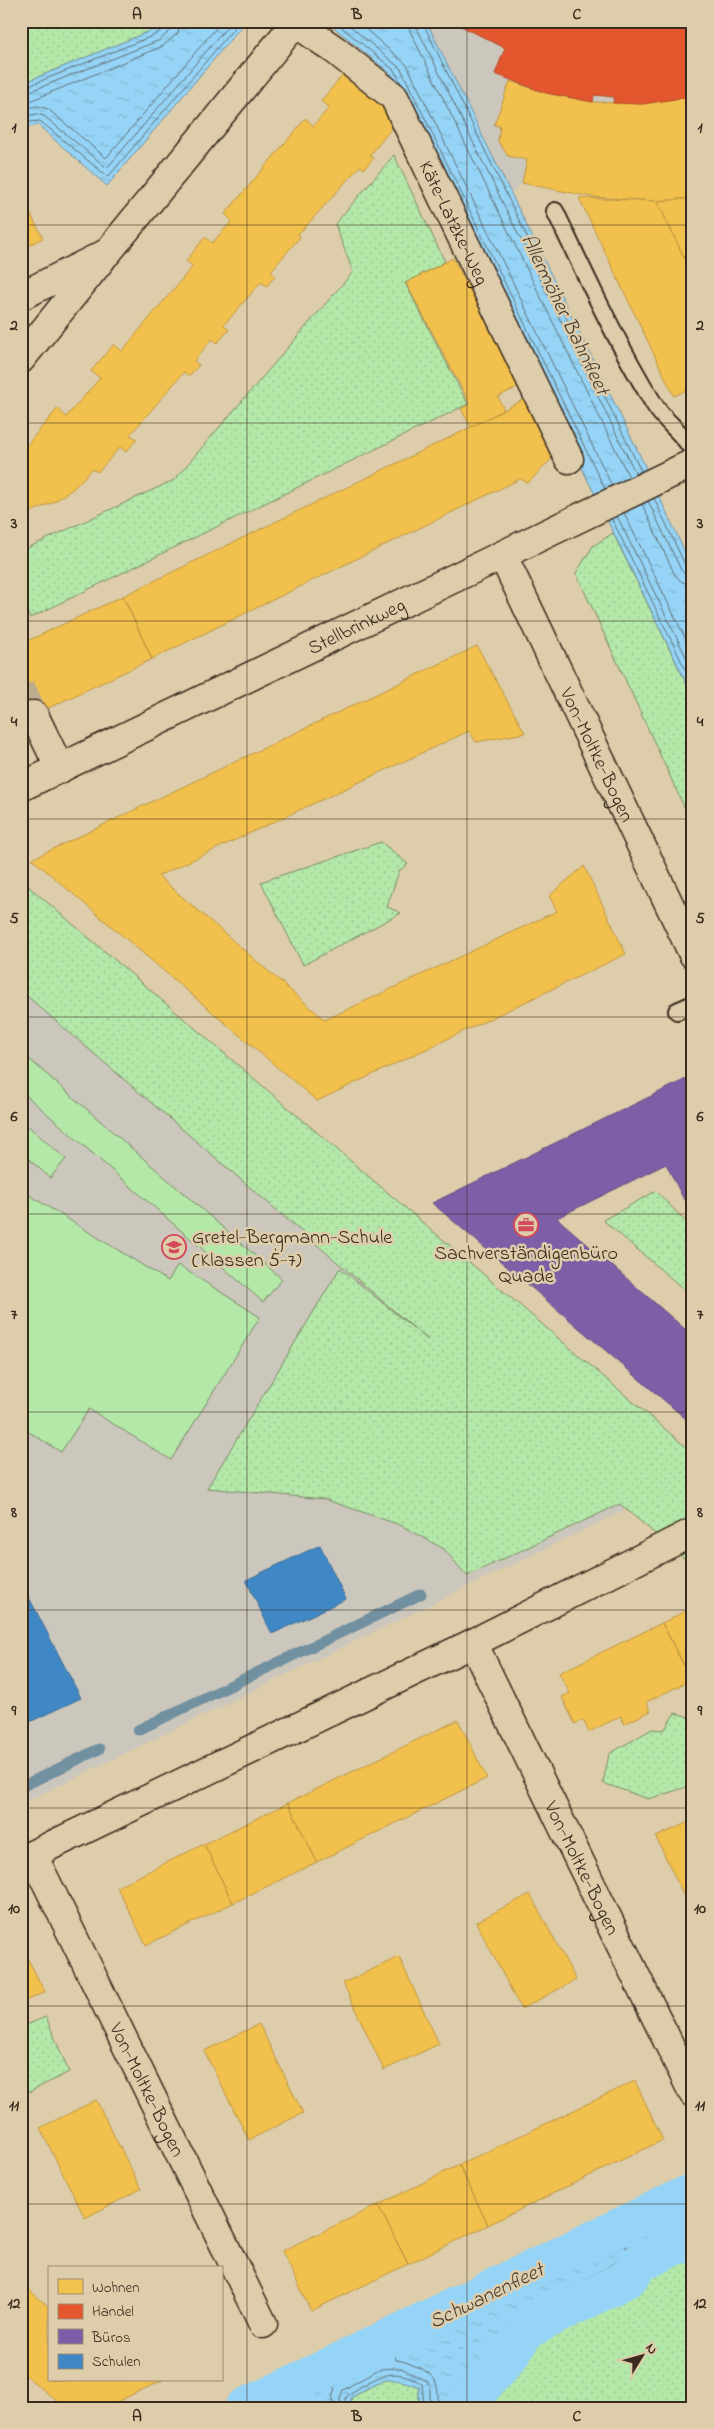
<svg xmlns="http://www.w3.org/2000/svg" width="714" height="2429" viewBox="0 0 714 2429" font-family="'Indie Flower',sans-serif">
  <defs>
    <pattern id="grass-dots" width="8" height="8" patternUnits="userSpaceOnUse" patternTransform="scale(1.25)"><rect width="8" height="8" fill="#b4e8a9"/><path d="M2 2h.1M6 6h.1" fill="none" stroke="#9cc791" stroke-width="1.8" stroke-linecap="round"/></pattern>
    <pattern id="water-ripples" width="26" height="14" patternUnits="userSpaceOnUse" patternTransform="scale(1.25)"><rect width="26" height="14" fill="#95d4f6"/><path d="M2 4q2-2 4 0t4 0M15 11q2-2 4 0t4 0" fill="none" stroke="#81b6d2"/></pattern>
  </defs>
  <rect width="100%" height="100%" fill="#decdaa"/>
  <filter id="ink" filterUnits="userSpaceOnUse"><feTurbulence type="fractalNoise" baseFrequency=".02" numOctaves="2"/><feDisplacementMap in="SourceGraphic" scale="10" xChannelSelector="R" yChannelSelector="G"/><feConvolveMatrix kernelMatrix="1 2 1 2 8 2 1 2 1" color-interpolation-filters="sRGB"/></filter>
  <g filter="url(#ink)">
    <path fill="#ccc7bc" d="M693,21L657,201L592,197L522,183L512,193L426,22Z
      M21,988L633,1506L21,1804Z"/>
    <path fill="url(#grass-dots)" stroke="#788964" d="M21,21H164L155,29L21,84Z
      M394,155L445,262L405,283L468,404L30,618L21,599V551L174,480L353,272L335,224Z
      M613,533L693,697V826L576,573L593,546Z
      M381,842L408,864L399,871L387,907L401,913L303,965L261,882Z
      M21,880L693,1453V1566L620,1504L467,1576L444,1549L400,1525L324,1499L207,1488L340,1268L428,1340L21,991Z
      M656,1191L686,1222L693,1220V1297L603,1220Z
      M675,1713L693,1718V1780L684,1788L648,1799L603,1783L609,1754L652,1729L664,1730Z
      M46,2017L69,2072L21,2096V2027Z
      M678,2244H693V2400L676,2408H463L510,2355L525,2331L627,2278L640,2263Z
      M399,2379L419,2387V2408H352L351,2398L382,2380Z"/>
    <path fill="#b4e8a9" stroke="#788964" d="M21,1052L282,1279L263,1302L21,1091Z
      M21,1120L66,1159L50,1178L21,1152Z
      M21,1190L168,1281L178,1265L260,1317L171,1460L89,1409L61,1452L21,1427Z"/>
    <path fill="url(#water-ripples)" stroke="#7190a0" d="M164,21H246L107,186L38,125L21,128V84L155,29Z
      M326,21H426L636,447L693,569V697L391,74Z
      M693,2192V2244H678L641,2263L628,2278L525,2331L510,2355L463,2408H419V2387C385,2373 380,2381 351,2398L352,2408H244Z"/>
    <path fill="#f2c14e" stroke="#bb9440" d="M346,71L391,113L396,123L370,155L374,158L364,169L360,166L306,226L298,234L300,237L271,271L275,276L267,286L261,282L224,325L229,330L217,343L212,339L194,361L199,365L189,376L184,372L130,435L137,439L126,452L120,447L98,472L92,469L74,488L54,502L21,516V442L26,446L58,408L66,417L100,378L91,371L114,344L122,351L193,266L186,261L205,237L212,243L232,221L225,214L306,118L313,126L329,108L321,101Z
      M510,81L546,93L593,102L643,104L693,96V198L657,201L592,197L522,183L527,160L508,156L498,141L500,126L494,125Z
      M21,196L43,238L21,249Z
      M579,198L657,201L693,276V387L674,396Z
      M693,198V276L657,201Z
      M453,258L520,386L498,397L504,410L471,427L461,409L470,404L406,283Z
      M528,397L558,452L528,483L520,479L152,659L123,596L471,427Z
      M123,596L152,659L21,721V644Z
      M477,646L525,733L476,742L469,731L158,876L325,1020L557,911L549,896L584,866L626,954L317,1101L32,859Z
      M693,1607V1682L662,1623Z
      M662,1623L691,1680L646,1702L651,1711L624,1724L621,1716L589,1732L583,1720L575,1724L562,1697L570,1693L559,1673Z
      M458,1720L487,1778L317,1862L288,1803Z
      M288,1803L317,1862L233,1903L204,1844Z
      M693,1820V1915L656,1837Z
      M204,1844L233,1903L146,1945L117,1887Z
      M530,1894L576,1980L521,2009L476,1922Z
      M21,1946L45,1992L21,2003Z
      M399,1957L439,2044L384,2070L343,1983Z
      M259,2024L303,2113L249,2140L204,2051Z
      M635,2081L663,2140L488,2225L459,2165Z
      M96,2100L141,2189L85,2218L40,2128Z
      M459,2165L488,2225L408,2264L378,2205Z
      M378,2205L408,2264L311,2311L282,2251Z
      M21,2283L49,2307V2380H163L104,2408H66L21,2372Z"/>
    <path fill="#e4572e" stroke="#b14a29" d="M456,21H693V96L643,104L613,103L614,97L594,95L593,102L546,93L495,74L505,48L455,23Z"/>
    <path fill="#7b5ea7" stroke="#684e7e" d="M688,1078L693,1087V1195L684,1200L666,1164L557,1218L693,1336V1425L432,1203Z"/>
    <path fill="#3f88c5" stroke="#3e6c93" d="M320,1545L346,1599L272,1634L246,1580Z
      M21,1582L81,1698L21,1726Z"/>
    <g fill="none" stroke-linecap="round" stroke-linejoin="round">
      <path stroke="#5f6e74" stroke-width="1" d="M334,21L394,70L401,83
        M344,21L401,69L605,489
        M356,21L407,65L612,486
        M408,21L410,31L629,477
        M416,21L417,28L636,474
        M422,21L641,471
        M21,89L157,34L166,26L167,21
        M21,95L160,40L171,30L173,21
        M21,102L30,101L163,46L178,33L181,21
        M21,109L38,106L48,109L106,158L222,21
        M21,117L37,114L44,116L107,168L232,21
        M21,123L40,121L108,177L240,21
        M654,498L686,567L693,570
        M648,501L681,570L686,575L693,576
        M642,504L675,575L682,582L693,584
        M624,513L693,654
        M617,516L693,671
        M612,519L693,685
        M255,2408L693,2198
        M270,2408L693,2205
        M287,2408L332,2386L335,2389L332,2397L333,2408
        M341,2408L340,2398L343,2390L379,2369L401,2368L427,2381L430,2387V2408
        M347,2408L346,2398L349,2394C375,2378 393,2364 422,2384L424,2408
        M438,2408C438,2384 439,2376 415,2366C409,2363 403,2361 396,2360L395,2356L624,2246L627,2247V2250L615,2263L513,2317L495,2344L450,2394L446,2408
        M453,2408L456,2399L501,2348L518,2322L620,2269L636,2253L675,2234L693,2233
        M459,2408L461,2403L506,2352L522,2327L624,2274L639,2258L677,2240H693"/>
      <path stroke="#7190a0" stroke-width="11" d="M138,1730L421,1594
        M21,1787L99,1749"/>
      <path stroke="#95d4f6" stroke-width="39" d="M244,2408L693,2192
        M463,2408L510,2355L525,2331L628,2278L640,2263L678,2244H693"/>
      <path stroke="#bdac8e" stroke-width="28" stroke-dasharray="28 14" stroke-linecap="butt" d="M21,687L34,715"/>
      <defs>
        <path id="lane" d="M555,211C586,276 616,342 654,404C664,422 683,432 693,451
          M677,1011L693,1004"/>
        <g id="street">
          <path id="s1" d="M293,21L335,50L394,97L569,459"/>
          <path d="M21,296L107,253L297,21"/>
          <path d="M21,359L101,260"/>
          <path id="s2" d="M503,556L693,954"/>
          <path d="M34,715L60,769"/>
          <path id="s3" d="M21,787L693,463"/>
          <path id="s4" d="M473,1643L693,2093"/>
          <path id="s5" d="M33,1855L263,2324"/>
          <path d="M21,1860L473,1643L693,1532"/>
        </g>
      </defs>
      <use href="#lane" stroke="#3b2a1e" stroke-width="20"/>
      <use href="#street" stroke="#3b2a1e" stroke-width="31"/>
      <use href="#lane" stroke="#decdaa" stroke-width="16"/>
      <use href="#street" stroke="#decdaa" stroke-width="28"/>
    </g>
  </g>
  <path fill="none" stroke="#3b2a1e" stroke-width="1" stroke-opacity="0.55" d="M247,21V2408M467,21V2408M21,225H693M21,423H693M21,621H693M21,819H693M21,1017H693M21,1214H693M21,1412H693M21,1610H693M21,1808H693M21,2006H693M21,2204H693"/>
  <defs>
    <symbol id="office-ring" viewBox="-11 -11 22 22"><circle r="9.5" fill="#decdaa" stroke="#d1495b" stroke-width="1.5"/><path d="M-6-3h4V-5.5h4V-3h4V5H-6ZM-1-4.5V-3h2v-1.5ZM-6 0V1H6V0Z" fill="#d1495b"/></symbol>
    <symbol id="school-ring" viewBox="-11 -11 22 22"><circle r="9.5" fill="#decdaa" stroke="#d1495b" stroke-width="1.5"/><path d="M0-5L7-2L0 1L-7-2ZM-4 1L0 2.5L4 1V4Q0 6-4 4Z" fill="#d1495b"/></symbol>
  </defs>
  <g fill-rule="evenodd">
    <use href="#office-ring" x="512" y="1211" width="28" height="28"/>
    <use href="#school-ring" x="160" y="1233" width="28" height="28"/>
  </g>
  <g text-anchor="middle" stroke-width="5" stroke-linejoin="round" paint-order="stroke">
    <g font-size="20" fill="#3b2a1e" stroke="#decdaa">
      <text dy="7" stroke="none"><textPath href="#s1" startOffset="266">Käte-Latzke-Weg</textPath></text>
      <text dy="7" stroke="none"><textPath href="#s3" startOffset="372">Stellbrinkweg</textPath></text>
      <text dy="7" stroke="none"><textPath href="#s2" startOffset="220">Von-Moltke-Bogen</textPath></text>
      <text dy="7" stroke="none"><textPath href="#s4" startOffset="250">Von-Moltke-Bogen</textPath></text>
      <text dy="7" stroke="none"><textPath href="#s5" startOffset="261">Von-Moltke-Bogen</textPath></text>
    </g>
    <g font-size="20" fill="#3b2a1e" stroke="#decdaa" text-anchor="start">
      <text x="192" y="1243">Gretel-Bergmann-Schule<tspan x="192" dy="23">(Klassen 5-7)</tspan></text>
      <text x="526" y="1259" text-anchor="middle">Sachverständigenbüro<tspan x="526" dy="23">Quade</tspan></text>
    </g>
    <g font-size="21" font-style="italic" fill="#443b34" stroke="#decdaa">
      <text transform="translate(566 314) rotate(64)" y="7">Allermöher Bahnfleet</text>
      <text transform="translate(486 2295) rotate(-26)" y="7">Schwanenfleet</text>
    </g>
  </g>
  <rect width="714" height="2429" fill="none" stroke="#decdaa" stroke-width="55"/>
  <rect x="48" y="2266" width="175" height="115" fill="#decdaa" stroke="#9d8c72"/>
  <rect x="58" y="2279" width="25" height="15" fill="#f2c14e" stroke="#9d8c72"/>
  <text x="92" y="2292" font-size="15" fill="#3b2a1e">Wohnen</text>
  <rect x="58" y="2304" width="25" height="15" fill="#e4572e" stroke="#9d8c72"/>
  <text x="92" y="2316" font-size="15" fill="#3b2a1e">Handel</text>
  <rect x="58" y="2329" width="25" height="15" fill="#7b5ea7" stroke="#9d8c72"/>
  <text x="92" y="2342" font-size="15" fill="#3b2a1e">Büros</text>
  <rect x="58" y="2354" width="25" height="15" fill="#3f88c5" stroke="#9d8c72"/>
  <text x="92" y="2366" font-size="15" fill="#3b2a1e">Schulen</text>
  <g transform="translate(642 2356) rotate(53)" stroke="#decdaa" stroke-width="4" paint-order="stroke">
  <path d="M0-4L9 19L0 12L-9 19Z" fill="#3b2a1e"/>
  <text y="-8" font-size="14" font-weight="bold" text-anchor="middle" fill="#3b2a1e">N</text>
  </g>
  <rect x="28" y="28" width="658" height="2374" fill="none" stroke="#3b2a1e" stroke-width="2"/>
  <g font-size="16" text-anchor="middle" font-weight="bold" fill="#3b2a1e">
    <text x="137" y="19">A</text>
    <text x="357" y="19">B</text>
    <text x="577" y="19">C</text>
    <text x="14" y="132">1</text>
    <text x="700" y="132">1</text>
    <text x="14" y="330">2</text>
    <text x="700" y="330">2</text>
    <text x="14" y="528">3</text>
    <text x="700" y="528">3</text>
    <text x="14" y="726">4</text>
    <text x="700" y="726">4</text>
    <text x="14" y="923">5</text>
    <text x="700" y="923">5</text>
    <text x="14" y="1121">6</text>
    <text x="700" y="1121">6</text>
    <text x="14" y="1319">7</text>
    <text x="700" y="1319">7</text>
    <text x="14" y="1517">8</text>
    <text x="700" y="1517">8</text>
    <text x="14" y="1715">9</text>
    <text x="700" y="1715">9</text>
    <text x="14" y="1913">10</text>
    <text x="700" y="1913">10</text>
    <text x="14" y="2110">11</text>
    <text x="700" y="2110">11</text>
    <text x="14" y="2308">12</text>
    <text x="700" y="2308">12</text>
    <text x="137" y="2421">A</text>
    <text x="357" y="2421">B</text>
    <text x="577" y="2421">C</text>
  </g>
</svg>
